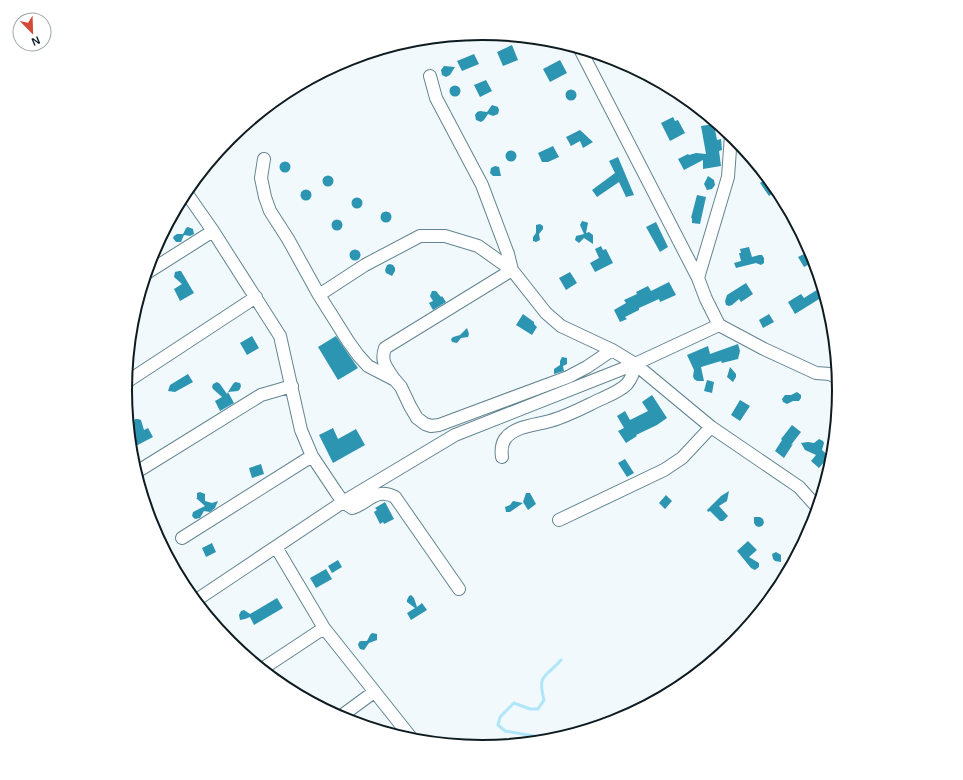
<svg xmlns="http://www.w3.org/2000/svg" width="963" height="780" viewBox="0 0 963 780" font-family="Arial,sans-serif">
  <rect width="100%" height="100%" fill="#f2f9fc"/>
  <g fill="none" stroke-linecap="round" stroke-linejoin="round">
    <path stroke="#afe6f9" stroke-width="3" d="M543,741L540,737L505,731L498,725L500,717L514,703L530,709H538L544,700C537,673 546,678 561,660"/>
  </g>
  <path fill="#2c95b2" d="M512,45L518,60L503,66L497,52Z
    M474,54L479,64L462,71L457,61Z
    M560,60L567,73L550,82L543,69Z
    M444,66L455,67L450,75L446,77L442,75L441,70Z
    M486,80L492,91L480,97L474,85Z
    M449.5 91a5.5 5.5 0 1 1 11 0a5.5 5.5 0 1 1-11 0Z
    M565.5 95a5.5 5.5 0 1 1 11 0a5.5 5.5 0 1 1-11 0Z
    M492,105L498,107L499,110L498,114L493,116L488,114L484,120L481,122L476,120L475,115L477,112L480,111L487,112Z
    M673,117L675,121L678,120L685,133L670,141L661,123Z
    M714,124L717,140L721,139L722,150L719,151L721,166L703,169V160L684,170L678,159L688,154L689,155L696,153L706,154L701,126Z
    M580,130L593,142L583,148L580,141L571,146L566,137Z
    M553,146L559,157L548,162H542L538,153Z
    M505.5 156a5.5 5.5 0 1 1 11 0a5.5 5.5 0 1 1-11 0Z
    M618,157L634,195L626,197L619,182L597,197L592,190L615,173L609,161Z
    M279.5 167a5.5 5.5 0 1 1 11 0a5.5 5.5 0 1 1-11 0Z
    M495,166L499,167L501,176H493L490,173L491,168Z
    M322.5 181a5.5 5.5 0 1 1 11 0a5.5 5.5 0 1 1-11 0Z
    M708,176L714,180L715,185L712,189L707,190L704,184Z
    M767,178L777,190L769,196L760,183Z
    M300.5 195a5.5 5.5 0 1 1 11 0a5.5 5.5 0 1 1-11 0Z
    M697,195L706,197L700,224L692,223V218H691Z
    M351.5 203a5.5 5.5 0 1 1 11 0a5.5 5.5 0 1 1-11 0Z
    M380.5 217a5.5 5.5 0 1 1 11 0a5.5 5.5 0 1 1-11 0Z
    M331.5 225a5.5 5.5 0 1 1 11 0a5.5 5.5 0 1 1-11 0Z
    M582,221L586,222L588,223L586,233L589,232L593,235V244L584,238L579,243L575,240L576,236L584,234L580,225Z
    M656,222L668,247L660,252L646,227Z
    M540,224L543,226V229L539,234L540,240L536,242L533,241V237L536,233V225Z
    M188,227L193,229L194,234L190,236L184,235L181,242H176L173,238L174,236L177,234H183L186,228Z
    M601,246L603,250L606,249L613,263L595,272L590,263L599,258L595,249Z
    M749,247L752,257L759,255H762L764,258V263L761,265L756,263L736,268L734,263L741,261L739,253H741L740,249Z
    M349.5 255a5.5 5.5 0 1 1 11 0a5.5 5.5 0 1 1-11 0Z
    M810,251L814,262L804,267L798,257Z
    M390,264L393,265L395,268V271L392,276L386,273L385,270L387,265Z
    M179,271H181L194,293L180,301L174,289L182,284L174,277L175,272Z
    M570,272L577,283L566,290L559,278Z
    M669,282L676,295L660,302L659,299L639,308V310L625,317L627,319L620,322L614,310L626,303L624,300L637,294L636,292L648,286L651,291Z
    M746,283L753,294L741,302L739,299L732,305L729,306L726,305L725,301L727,295Z
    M820,288L824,296L795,314L788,302L801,294L804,298Z
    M432,291H436L441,297L442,296L446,302L433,310L429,303L433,301L430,296Z
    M523,314L534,322V324L537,327L532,335L516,325Z
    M769,314L774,322L763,328L759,320Z
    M467,328L469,334L468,337L461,338L457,343L452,342L451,339L453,337L460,335Z
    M252,336L259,348L247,355L240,343Z
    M336,336L358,368L338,380L318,347Z
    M738,344L740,351L738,359L722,363L721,361L701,367L704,381H697L694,379L693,376L694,370L687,355L708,346L710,354Z
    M562,357L567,358V364L563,366L564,371L554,374V369L560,365V361Z
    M730,367L736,374V377L733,382L727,377Z
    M188,374L193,382L175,392L168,391L170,385Z
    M707,380L714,382L712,393L704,391Z
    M217,382L220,384L227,394L228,392L234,403L220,411L215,401L222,397L213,389L212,387L213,384Z
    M235,382L240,383L241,386L240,389L238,391L228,392L233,384Z
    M797,392L801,395V398L799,401H793L787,404L783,402L782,399L785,395H791Z
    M652,395L667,418L657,425L636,435L637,436L626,443L618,431L624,428L617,416L625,411L630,420L648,411L642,402Z
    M740,400L750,406L740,421L731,415Z
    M135,419H138L141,420L144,430L148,428L153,437L130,449L129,433L134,430L133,423Z
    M792,425L801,432L791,445L793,444L784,458L775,451L782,440L781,439Z
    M333,428L338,439L356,429L365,445L333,463L319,435Z
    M819,439L823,441L824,443L822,450L832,459L831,462L826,460L819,468L811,461L816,455L805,450L801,443L808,442L814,443Z
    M625,459L634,473L627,477L618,463Z
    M261,464L264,474L252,478L249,468Z
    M729,491L727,501L719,506L728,516L723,521H720L710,511L708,512L707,510L721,496Z
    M200,492L205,494V501L212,503L218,501L215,508L210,512L204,511L200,518L195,519L192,516L193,512L205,506L196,498H197V493Z
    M526,493H530L536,504L528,510L523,502Z
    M666,495L672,501L665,509L659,503Z
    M513,501L523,503L510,512H506L505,507L510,505Z
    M385,502L394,519L384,524L383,522L380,524L374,512L377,510L375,508Z
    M754,517H760L763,519L764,523L762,526L759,527L756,526L754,523Z
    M748,541L757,550L749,557L759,563V567L755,570L751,568L737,551Z
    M212,543L216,552L206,557L202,548Z
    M776,552L781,555V562L775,561L773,559L772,554Z
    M338,560L342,567L332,573L328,566Z
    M326,569L332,579L316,588L310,578Z
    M411,595L414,598L417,607L422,603L427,610L411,620L407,613L415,608L407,602V600L409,596Z
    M277,598L283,608L254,625L250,617L245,619L240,620L239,615L241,611L244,610L250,614Z
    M372,633L377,634V640L369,643L364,650L360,649L358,645L359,642L361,641H367L370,635Z"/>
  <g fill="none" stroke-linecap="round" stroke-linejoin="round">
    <defs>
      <path id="minor" d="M580,49L698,278
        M430,76L436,98L482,185L508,254L512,270L546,313L561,326L612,350L635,364L719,325
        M731,135L728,177L698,278L706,299L719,325L764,349L816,373L830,374L837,378
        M264,159L261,178L265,197L270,211L288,239L319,295L348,341L358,355L368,366L395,380L401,387L410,406L417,418L425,424L431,426L439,425L568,377L587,367L612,350
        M185,191L213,231L280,336L301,430L312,456L336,492L343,502L352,508C369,503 375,487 395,497L459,589
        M145,274L213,231
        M319,295L365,265L420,236H445L478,246L512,270L385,348C380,362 387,368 394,379
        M635,364L711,427L799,487L817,507
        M125,383L256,297
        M502,457C501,450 501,445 505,439C514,426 536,425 550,421C568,416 584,407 601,399C610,395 620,391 627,384C632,378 634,371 635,364
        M135,473L261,395L292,386
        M559,520L664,470L682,458L711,427
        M182,538L312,456
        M276,547L324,628L413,740
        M195,601L343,502L455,435L635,364
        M262,669L324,628
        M340,717L374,692"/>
    </defs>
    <use href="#minor" stroke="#628591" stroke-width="14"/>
    <use href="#minor" stroke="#fff" stroke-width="12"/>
  </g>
  <path d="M0 0H963V780H0ZM132 390a350 350 0 1 1 700 0a350 350 0 1 1-700 0Z" fill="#fff" fill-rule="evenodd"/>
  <path fill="none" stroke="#0e1c21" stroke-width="2" d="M132 390a350 350 0 1 1 700 0a350 350 0 1 1-700 0Z"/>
  <g transform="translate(32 32) rotate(157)"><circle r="19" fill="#ffffff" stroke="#9fa4a6"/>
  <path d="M0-3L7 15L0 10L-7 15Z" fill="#d54937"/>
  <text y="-6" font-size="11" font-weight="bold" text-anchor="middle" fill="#0e1c21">N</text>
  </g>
</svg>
